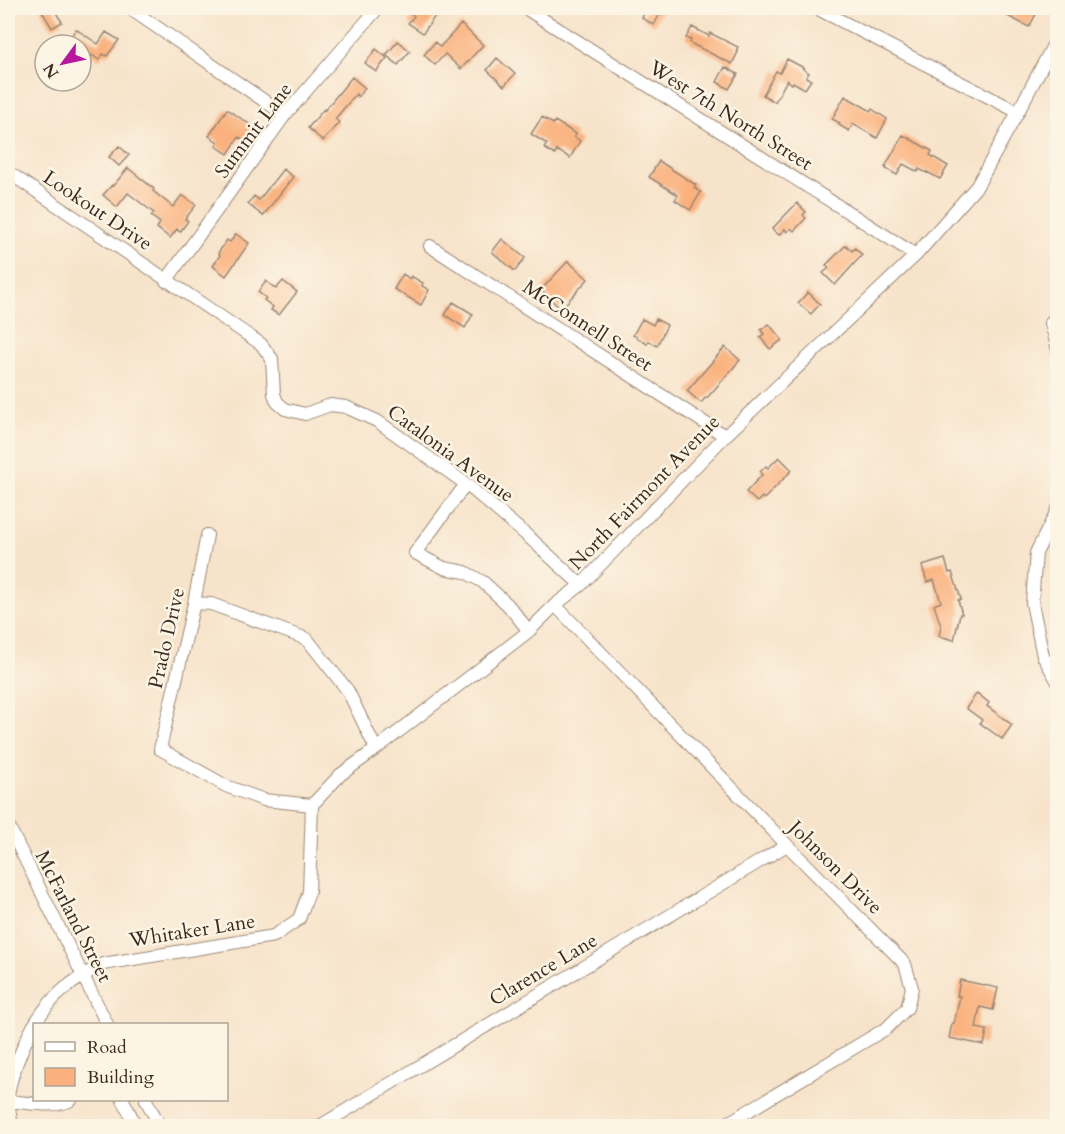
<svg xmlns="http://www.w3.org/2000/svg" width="1065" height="1134" viewBox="0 0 1065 1134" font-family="Cardo,serif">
  <rect width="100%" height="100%" fill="#fcf5e5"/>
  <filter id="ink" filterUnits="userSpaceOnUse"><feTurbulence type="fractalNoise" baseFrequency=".0167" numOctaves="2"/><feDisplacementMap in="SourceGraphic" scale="12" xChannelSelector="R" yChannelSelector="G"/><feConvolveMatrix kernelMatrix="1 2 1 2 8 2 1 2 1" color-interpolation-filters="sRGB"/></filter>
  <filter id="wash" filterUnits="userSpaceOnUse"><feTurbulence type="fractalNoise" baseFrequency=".008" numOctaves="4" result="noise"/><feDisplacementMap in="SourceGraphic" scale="24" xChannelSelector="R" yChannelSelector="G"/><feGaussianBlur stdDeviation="1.35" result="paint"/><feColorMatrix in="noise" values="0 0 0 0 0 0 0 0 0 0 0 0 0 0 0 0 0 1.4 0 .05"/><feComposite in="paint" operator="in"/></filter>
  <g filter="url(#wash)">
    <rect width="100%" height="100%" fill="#f7e3ca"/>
    <g id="blocks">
      <path fill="#fab17d" d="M40,8H53L62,22L52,28Z
        M416,8H441L423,33L408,23L414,16L412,14Z
        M647,8H663L654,25L642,18Z
        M992,8H1023L1036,14L1029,27Z
        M461,24L483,45L461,69L445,54L435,65L424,55L435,42L440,47Z
        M692,27L709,36L710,33L738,47L736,51L738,52L732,64L690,43L691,40L686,38Z
        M76,29L98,44L106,32L119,40L107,56L103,54L99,60L92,55L89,59L81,53V45H65Z
        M398,41L410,51L398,65L386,55Z
        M376,49L387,58L376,72L365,63Z
        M497,58L515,74L504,86L487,70Z
        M787,59L804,68L803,69L809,73L806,77L811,80L805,89L793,82L792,84L787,80L775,102L763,95L776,71L780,73Z
        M725,67L738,74L729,89L717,82Z
        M352,77L365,88L358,97L356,94L335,119L339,122L323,141L308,128L324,109L325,110Z
        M845,96L871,111L872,109L887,119L877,138L853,124L849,131L839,125L840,123L832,119Z
        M227,109L255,128L246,141L239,137L228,154L216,146L218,142L209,136Z
        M542,117L553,124L555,121L576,134L574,137L580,141L570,158L557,150L555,155L544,148L547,144L531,134Z
        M903,135L932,151L930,155L948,166L940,179L927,172V173L919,169L918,172L903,164L897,175L886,169L887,167H885Z
        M119,146L129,155L119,166L109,157Z
        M659,161L696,185L694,188L701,192L690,210L675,200L678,195L649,177Z
        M128,168L154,189L153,191L173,207L182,195L196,205L185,219L188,221L180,232L177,229L170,238L157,228L160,223L151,216L154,213L128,193L117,207L103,195L112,185L113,186Z
        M283,169L293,177L263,216L248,204L254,196L259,200Z
        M797,203L806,212L803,215L806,218L794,231L791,228L787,232L785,229L779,235L772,229Z
        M236,234L249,243L226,276L213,266L220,255L218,253L227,240L230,242Z
        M502,239L525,258L515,271L492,252Z
        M846,245L852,251L855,248L862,255L835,285L823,273L829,268L826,265Z
        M568,261L588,279L561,309L541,290Z
        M403,274L410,279L411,276L423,283L422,286L429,290L421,305L394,289Z
        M266,281L276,289L283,281L297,292L279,315L271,310L273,307L264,300L266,298L258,292Z
        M808,292L820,304L811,314L798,303Z
        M453,302L473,314L465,328L445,315Z
        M642,319L653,325L656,319L667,325L657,346L649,341L647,344L633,335Z
        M769,324L782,340L770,349L760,337L764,334L761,330Z
        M725,347L740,360L707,398L706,397L701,403L687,391Z
        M779,457L792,470L764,499L762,497L757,502L746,492L762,475L760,472L766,466L768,468Z
        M945,559L949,573L952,572L961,599L958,600L962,614H960L954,640L939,636L941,626L934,605L941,602L934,580L927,582L922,566Z
        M977,693L989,703L987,706L1012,725L1002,739L980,723L982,720L966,708Z
        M960,980L998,988L993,1010L980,1007L976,1028L987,1030L984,1045L949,1038L952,1023H954L960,996H957Z"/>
    </g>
  </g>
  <g filter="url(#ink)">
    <use href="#blocks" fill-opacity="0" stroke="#998674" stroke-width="1.5"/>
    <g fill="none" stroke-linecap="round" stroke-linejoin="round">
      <defs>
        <path id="street" d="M129,8L285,115
          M525,8L916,255
          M816,8L1018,112
          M8,172L261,344L272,359L274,394L277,402L285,409L305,414L330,405L346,407L377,421L466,484L531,539L581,585
          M430,246L725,436
          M166,281L285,115L378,8
          M1058,312L1051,323L1058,350
          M466,484L415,553L444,568L465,572L483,582L508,605L529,631
          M1058,509L1036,553L1032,603L1043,656L1058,682
          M207,535L194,603L160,749L226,786L264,800L312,805
          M194,603L211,604L307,639L348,691L376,749
          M555,605L787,845L905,964L912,988L907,1008L887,1028L723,1126
          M312,805L340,775L376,749L529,631L555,605L581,585L725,436L916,255L977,186L1018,112L1058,36
          M8,825L107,1024
          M35,1024C51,995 74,980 103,964L274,936L299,919L309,892L312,805
          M123,1100L136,1126
          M146,1100L160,1126
          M8,1101C26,1102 55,1109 71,1100
          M12,1126C11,1119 9,1110 8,1102C7,1082 24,1043 34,1025
          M320,1126L787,845"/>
      </defs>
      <use href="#street" stroke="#998674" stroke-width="14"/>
      <use href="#street" stroke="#fff" stroke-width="12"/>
    </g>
  </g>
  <g text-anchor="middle" stroke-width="5" stroke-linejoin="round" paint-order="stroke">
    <g font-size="20" fill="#3b2a1e" stroke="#fcf5e5">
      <text transform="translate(731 115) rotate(32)" y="7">West 7th North Street</text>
      <text transform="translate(253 130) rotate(-53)" y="7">Summit Lane</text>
      <text transform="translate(98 210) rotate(34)" y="7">Lookout Drive</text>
      <text transform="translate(588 325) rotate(33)" y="7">McConnell Street</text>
      <text transform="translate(451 453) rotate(36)" y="7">Catalonia Avenue</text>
      <text transform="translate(644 492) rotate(-46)" y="7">North Fairmont Avenue</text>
      <text transform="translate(166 638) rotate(-77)" y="7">Prado Drive</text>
      <text transform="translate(836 867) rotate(45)" y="7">Johnson Drive</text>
      <text transform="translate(74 916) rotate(63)" y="7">McFarland Street</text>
      <text transform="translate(192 930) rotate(-9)" y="7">Whitaker Lane</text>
      <text transform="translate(543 969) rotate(-31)" y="7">Clarence Lane</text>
    </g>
  </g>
  <rect width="1065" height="1134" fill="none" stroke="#fcf5e5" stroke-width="30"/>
  <rect x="33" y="1023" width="195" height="78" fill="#fcf5e5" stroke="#afa495" stroke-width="1.5"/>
  <rect x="45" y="1042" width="30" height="9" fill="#ffffff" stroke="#afa495" stroke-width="1.5"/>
  <text x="87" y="1053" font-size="18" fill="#3b2a1e">Road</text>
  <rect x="45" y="1068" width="30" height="18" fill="#fab17d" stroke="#afa495" stroke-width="1.5"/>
  <text x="87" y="1083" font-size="18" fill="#3b2a1e">Building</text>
  <g transform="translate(63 63) rotate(237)"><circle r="28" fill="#fcf5e5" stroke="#afa495" stroke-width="1.5"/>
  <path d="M0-4.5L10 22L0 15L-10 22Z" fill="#b5179e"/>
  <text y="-9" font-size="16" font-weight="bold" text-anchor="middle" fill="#3b2a1e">N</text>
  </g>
</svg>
